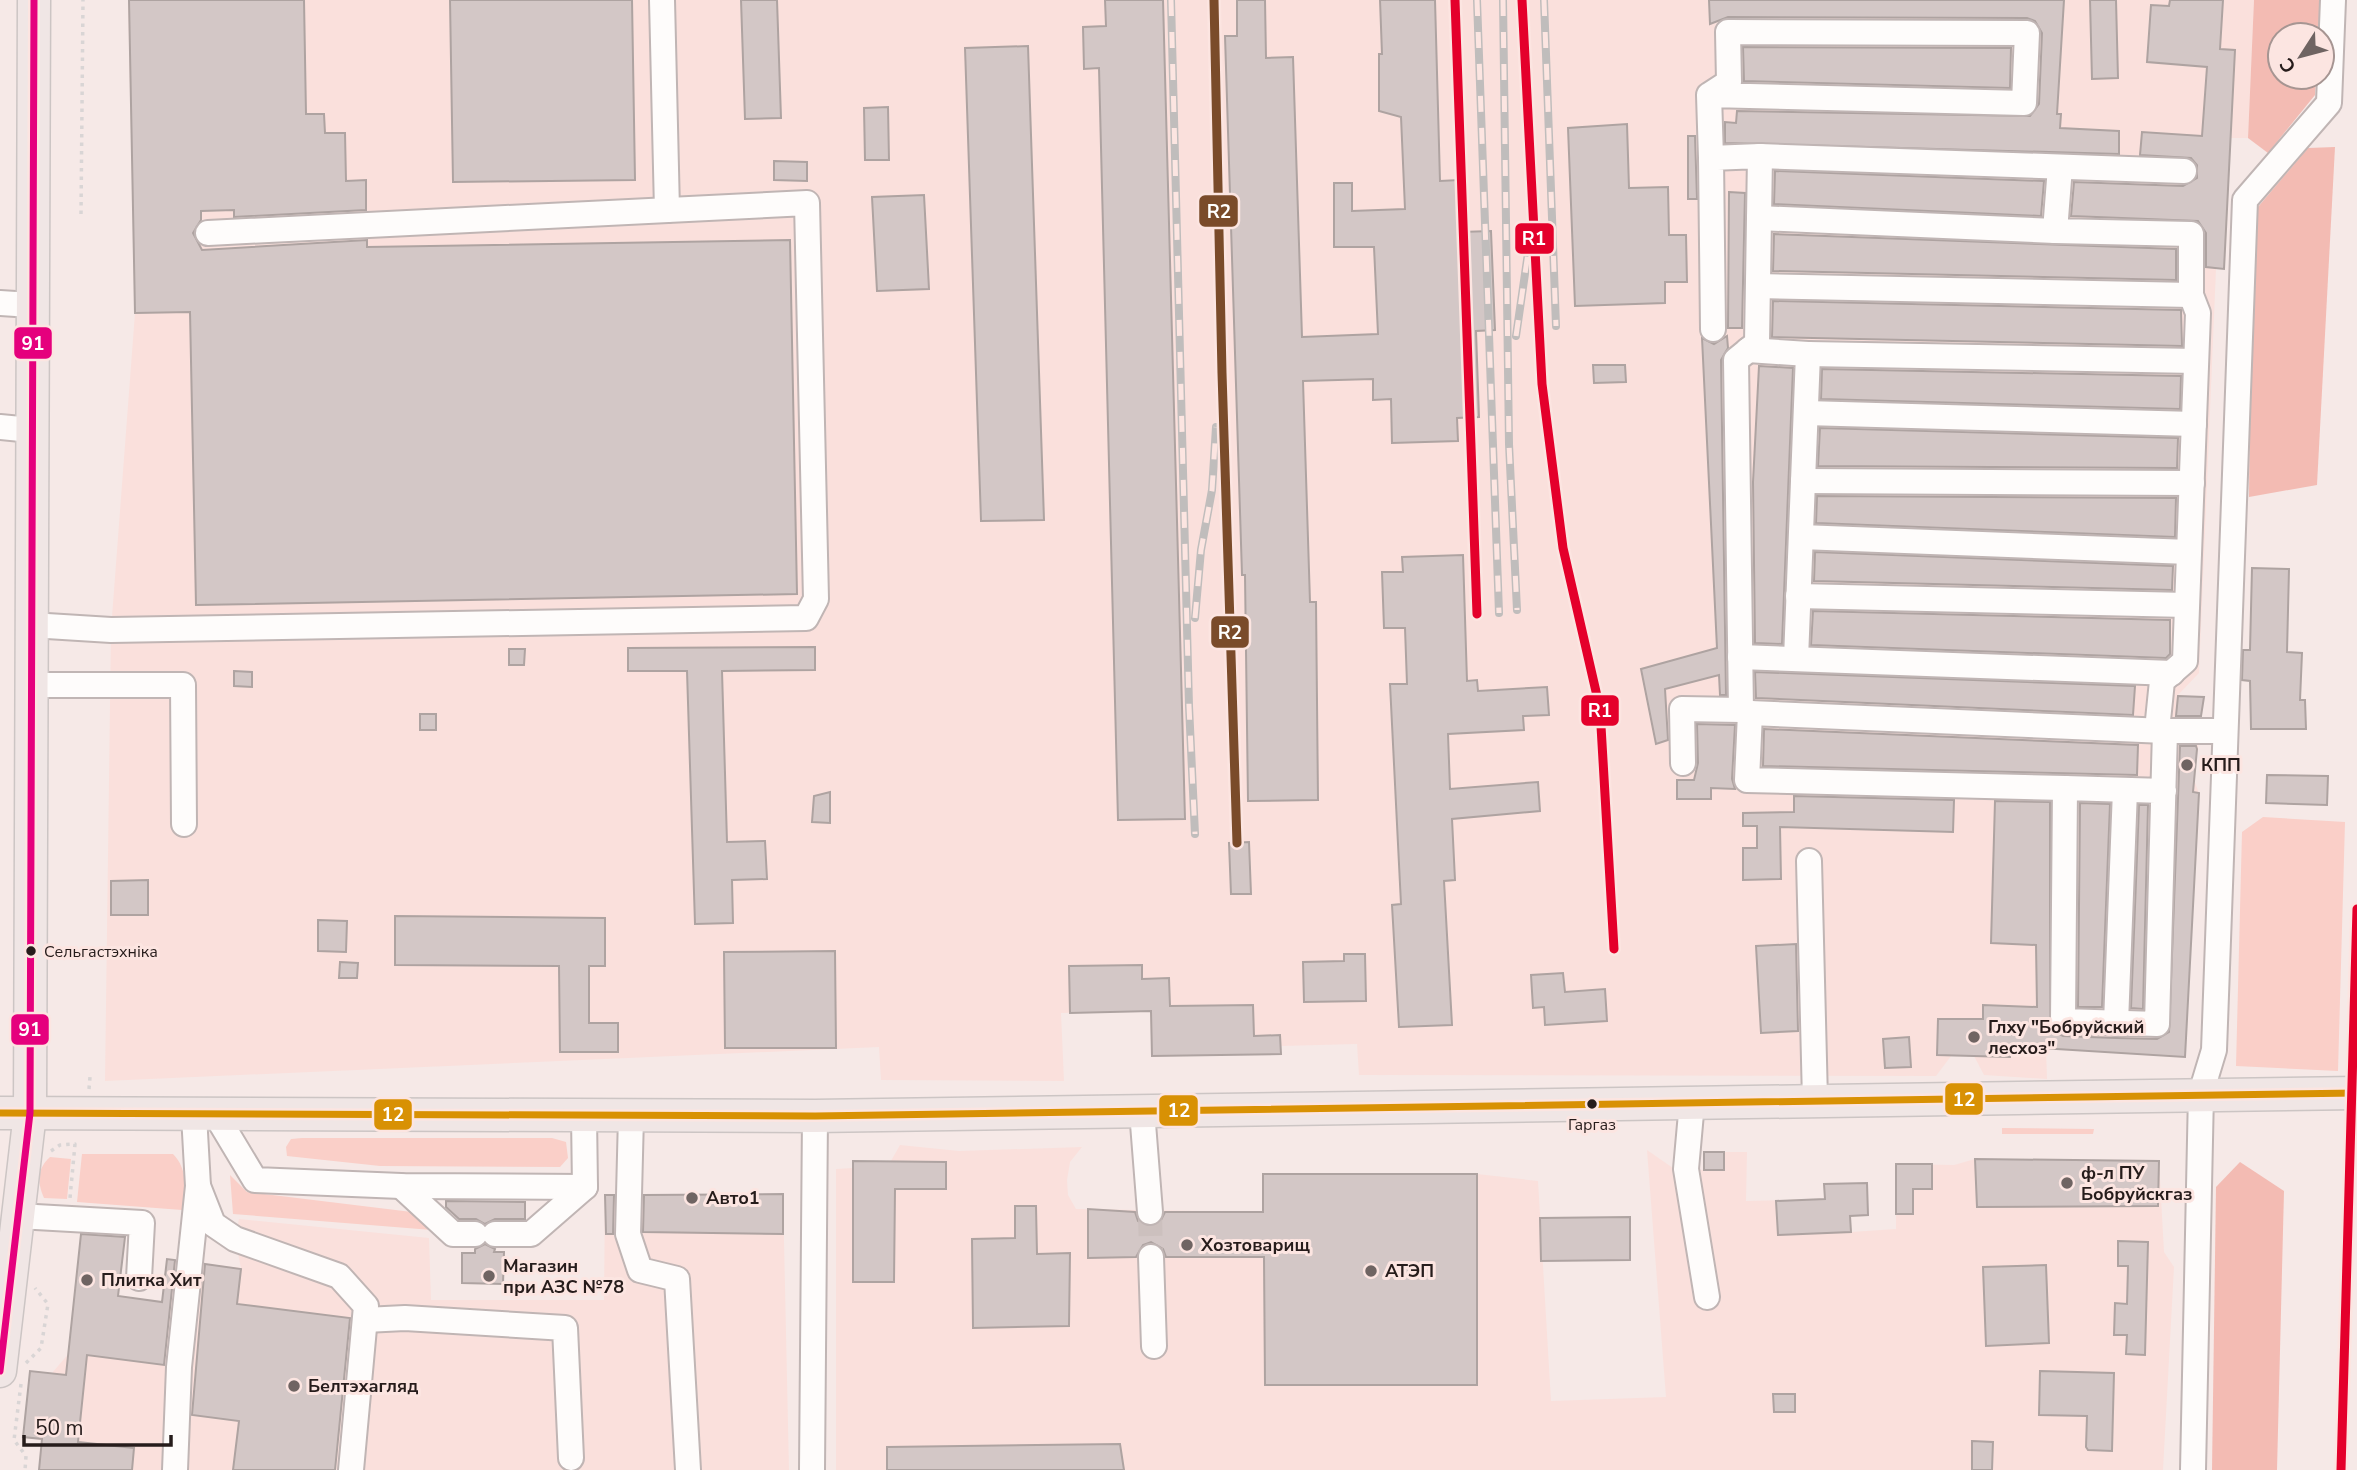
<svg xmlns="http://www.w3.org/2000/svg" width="2357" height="1470" viewBox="0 0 2357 1470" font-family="'Nunito Sans',sans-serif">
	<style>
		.built { fill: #fae0dc }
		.green { fill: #facfc8 }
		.forest { fill: #f3bbb3 }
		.building { fill: #d3c7c6; stroke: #aea3a1; stroke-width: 2 }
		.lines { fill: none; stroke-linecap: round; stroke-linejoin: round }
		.minor-tunnel { stroke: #ccc0be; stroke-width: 24; stroke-dasharray: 24 12; stroke-linecap: butt }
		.minor-casing { stroke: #c0b5b4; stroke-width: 28 }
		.major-casing { stroke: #ccc5c4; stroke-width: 35 }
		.path { stroke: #d9d5d5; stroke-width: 3.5; stroke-dasharray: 3.5 5; stroke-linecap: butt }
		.minor { stroke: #fefcfb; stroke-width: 24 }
		.major { stroke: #f0e6e5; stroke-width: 32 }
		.rail-casing { stroke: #c0bdbc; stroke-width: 8 }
		.rail { stroke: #fce5e1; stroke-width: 5; stroke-dasharray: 16; stroke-linecap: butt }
		.bus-1-casing { stroke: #fce5e1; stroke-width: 12 }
		.bus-2-casing { stroke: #fce5e1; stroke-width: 12 }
		.bus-1 { stroke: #d89104; stroke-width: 7 }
		.bus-2 { stroke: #e5007d; stroke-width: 7 }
		.rail-1-casing { stroke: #fce5e1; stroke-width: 14 }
		.rail-2-casing { stroke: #fce5e1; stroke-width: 14 }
		.rail-1 { stroke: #e4002b; stroke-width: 9 }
		.rail-2 { stroke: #7a4b2a; stroke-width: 9 }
		.poi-dot { fill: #6f6462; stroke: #fce5e1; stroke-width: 2.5 }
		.bus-dot { fill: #261c1b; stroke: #fce5e1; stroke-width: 2.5 }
		.labels { text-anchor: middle; stroke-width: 6; stroke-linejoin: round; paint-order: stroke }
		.bus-label { font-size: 16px; fill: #261c1b; stroke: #fce5e1; text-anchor: start }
		.poi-label { font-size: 18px; font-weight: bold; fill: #261c1b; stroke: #fce5e1; text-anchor: start }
		.line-badge { stroke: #fce5e1; stroke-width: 2.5 }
		.badge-label { font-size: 19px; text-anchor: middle; font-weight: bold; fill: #fff }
	</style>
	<rect width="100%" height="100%" fill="#f6e9e7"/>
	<!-- built -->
	<g class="built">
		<polygon points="128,0 2254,0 2248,138 2230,138 2216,269 2199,673 2178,695 2204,697 2194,780 2199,793 2185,1057 2046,1048 2047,1079 1984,1075 1974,1056 1951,1056 1936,1076 1359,1075 1357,1044 1281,1046 1281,1054 1152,1056 1150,1011 1061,1013 1064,1081 881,1080 879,1047 105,1081 111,630 135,313"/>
		<polygon points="900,1145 959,1151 1082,1147 1070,1162 1067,1180 1068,1195 1076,1209 1263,1212 1477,1174 1538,1181 1551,1401 1666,1397 1647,1150 1673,1168 1703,1170 1704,1152 1747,1152 1746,1201 1824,1199 1824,1184 1867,1183 1868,1215 1850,1216 1851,1232 1896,1229 1896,1164 1954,1165 1975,1159 2159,1161 2164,1252 2174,1267 2163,1470 836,1470 836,1169 853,1168 853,1161 891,1161"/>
		<polygon points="783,1194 789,1470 39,1470 42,1440 23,1437 30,1371 52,1373 118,1296 162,1302 167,1259 241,1268 235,1239 239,1219 429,1238 431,1300 604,1300 605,1195"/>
	</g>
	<!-- green -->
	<g class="green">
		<polygon points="2263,817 2345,822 2338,1071 2236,1066 2242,832"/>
		<polygon points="2002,1128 2093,1129 2094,1129 2093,1134 2002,1134"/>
		<polygon points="302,1138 552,1138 566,1142 568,1158 560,1167 380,1166 287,1156 286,1147 291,1139"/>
		<path d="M82,1154h91c15,15 13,37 9,56l-105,-8z"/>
		<path d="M50,1157l21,2 -4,40 -23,-1c-7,-16 -7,-29 6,-41z"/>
		<polygon points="230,1175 247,1192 420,1213 432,1230 233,1214"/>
	</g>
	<!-- forest -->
	<g class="forest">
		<polygon points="2254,0 2322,0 2319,35 2280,35 2280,77 2316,77 2315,95 2268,153 2248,138"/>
		<polygon points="2335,147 2317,485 2249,497 2252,214 2308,148"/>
		<polygon points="2240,1162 2284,1191 2277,1470 2212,1470 2216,1187"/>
	</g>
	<!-- building -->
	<g class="building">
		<polygon points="129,0 304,0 306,114 324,114 325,133 345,133 346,181 366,180 366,210 234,217 234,210 201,211 201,220 193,233 202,250 367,240 367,247 790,240 797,594 196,605 190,312 135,313"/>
		<polygon points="450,0 632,0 635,180 453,182"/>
		<polygon points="741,0 777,0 781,118 745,119"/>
		<polygon points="1105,0 1163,0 1185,819 1118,820 1099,68 1084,69 1083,27 1106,26"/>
		<polygon points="1237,0 1265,0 1266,58 1293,57 1302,337 1378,334 1374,247 1334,247 1334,183 1352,183 1352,211 1405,209 1401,117 1379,111 1379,54 1382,54 1380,0 1435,0 1440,181 1459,180 1461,232 1491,231 1495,330 1476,331 1479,417 1457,418 1458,441 1392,443 1391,399 1373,400 1373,379 1303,381 1310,602 1316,602 1318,800 1248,801 1245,575 1242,575 1225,36 1237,36"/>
		<polygon points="1709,0 2064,0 2057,114 2061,114 2060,128 2119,131 2119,154 1725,143 1725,122 1736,123 1737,111 2030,116 2039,104 2042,33 2035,21 2027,18 1728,17 1710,24"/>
		<polygon points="2090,0 2116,0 2118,78 2092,79"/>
		<polygon points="2170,0 2223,0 2220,49 2235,50 2224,269 2206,267 2206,233 2198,221 2071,216 2074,182 2183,186 2197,178 2197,165 2191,158 2140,155 2142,132 2202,136 2207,67 2147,62 2151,5 2169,6"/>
		<polygon points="1028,46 1044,520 981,521 965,48"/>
		<polygon points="1743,47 2011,48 2010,88 1744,81"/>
		<polygon points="888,107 889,160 865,160 864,108"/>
		<polygon points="1627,124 1629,188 1668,187 1669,235 1686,235 1687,282 1665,282 1665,303 1575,306 1568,128"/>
		<polygon points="1688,136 1695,136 1697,199 1688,199"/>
		<polygon points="774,161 807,162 807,181 774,180"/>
		<polygon points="1775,171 2044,181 2041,216 1774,204"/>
		<polygon points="1729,192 1745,193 1742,328 1728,328"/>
		<polygon points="924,195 929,289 877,291 872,197"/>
		<polygon points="1774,234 2176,249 2176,280 1773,271"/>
		<polygon points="1773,301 2181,310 2182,346 1772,337"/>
		<polygon points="1727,336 1728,348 1721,360 1726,695 1720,695 1719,675 1665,689 1668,740 1656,744 1641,669 1717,648 1702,338 1714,344"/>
		<polygon points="1593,365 1625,365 1626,382 1594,383"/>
		<polygon points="1759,366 1793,368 1782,644 1755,643 1753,482"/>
		<polygon points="1822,369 2181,376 2180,409 1821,399"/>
		<polygon points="1820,428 2178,438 2177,468 1818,466"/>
		<polygon points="1817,496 2176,498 2175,537 1816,523"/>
		<polygon points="1815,552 2173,566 2172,590 1814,581"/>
		<polygon points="1463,555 1467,681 1477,680 1478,691 1547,687 1549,715 1523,716 1524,730 1448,734 1450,789 1538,782 1540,811 1452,819 1455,880 1444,881 1452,1025 1399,1027 1392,905 1401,904 1390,684 1407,684 1405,628 1384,628 1382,572 1403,572 1402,557"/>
		<polygon points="2252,568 2289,569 2287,652 2302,653 2300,700 2305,700 2306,729 2251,729 2250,681 2242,680 2243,650 2250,650"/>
		<polygon points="1813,611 2170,620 2170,654 2166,658 1811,645"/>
		<polygon points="815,647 815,670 722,671 727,842 765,841 767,879 732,880 733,923 695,924 687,671 628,671 628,648"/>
		<polygon points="509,649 525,649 524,665 509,665"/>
		<polygon points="234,671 252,672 252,687 234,686"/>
		<polygon points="1755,672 2135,686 2133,715 1756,698"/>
		<polygon points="2178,696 2204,697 2201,716 2176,716"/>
		<rect x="420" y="714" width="16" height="16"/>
		<polygon points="1697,724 1735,725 1732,779 1735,789 1711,788 1711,799 1677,799 1677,780 1694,780 1698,763"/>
		<polygon points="1764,729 2138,745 2137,775 1763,766"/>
		<polygon points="2180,746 2196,746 2197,749 2193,792 2199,793 2185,1057 2010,1046 2010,1057 1937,1055 1938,1019 1983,1019 1983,1005 2037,1007 2036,945 1991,943 1995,801 2050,802 2050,1029 2063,1036 2116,1038 2157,1039 2169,1032"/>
		<polygon points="2267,775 2328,776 2327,805 2266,803"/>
		<polygon points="830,792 830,823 812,822 814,796"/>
		<polygon points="1794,796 1954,800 1953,832 1780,827 1781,879 1743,880 1743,848 1757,848 1757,826 1743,826 1743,813 1794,812"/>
		<polygon points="2080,803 2110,804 2102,1007 2078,1007"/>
		<polygon points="2139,805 2148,805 2143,1009 2131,1008"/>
		<polygon points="1249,842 1251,894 1231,894 1229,843"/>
		<polygon points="148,880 148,915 111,915 111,881"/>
		<polygon points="395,916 605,918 605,966 589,966 589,1023 618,1023 618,1052 560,1052 559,966 395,965"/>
		<polygon points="318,920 347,921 346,952 318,951"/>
		<polygon points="1796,944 1798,1031 1761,1033 1756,946"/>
		<polygon points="835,951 836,1048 725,1048 724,952"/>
		<polygon points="1344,954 1365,954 1366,1001 1304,1002 1303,962 1344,961"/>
		<polygon points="340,962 358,963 357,978 339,978"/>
		<polygon points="1142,965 1142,979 1169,978 1170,1006 1253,1005 1254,1036 1280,1035 1281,1054 1152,1056 1151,1011 1070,1013 1069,966"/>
		<polygon points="1563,973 1565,992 1605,989 1607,1021 1545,1025 1544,1007 1533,1008 1531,975"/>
		<polygon points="1909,1037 1911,1067 1885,1068 1883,1039"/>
		<rect x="1704" y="1152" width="20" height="18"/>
		<polygon points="1975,1159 2159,1161 2158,1206 1977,1207"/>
		<polygon points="853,1161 946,1162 946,1189 895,1189 894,1282 853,1282"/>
		<polygon points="1896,1164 1932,1164 1932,1189 1913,1189 1913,1214 1896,1214"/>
		<polygon points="1263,1174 1477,1174 1477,1385 1265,1385 1264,1257 1166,1257 1163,1249 1151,1242 1143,1245 1136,1257 1088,1258 1088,1209 1135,1212 1138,1221 1150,1227 1159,1224 1165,1212 1263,1212"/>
		<polygon points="1867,1183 1868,1215 1850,1216 1851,1232 1778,1235 1776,1201 1825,1199 1824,1184"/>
		<polygon points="783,1194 783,1234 643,1232 644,1195"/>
		<polygon points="605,1195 614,1195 613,1234 606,1234"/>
		<polygon points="446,1201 525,1202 525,1219 495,1219 485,1224 476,1219 459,1219 446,1207"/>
		<polygon points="1015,1206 1036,1206 1037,1254 1070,1253 1069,1326 973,1328 972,1239 1015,1238"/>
		<polygon points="1630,1217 1630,1260 1541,1261 1540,1218"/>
		<polygon points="81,1234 125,1237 118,1296 162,1302 167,1259 175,1260 164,1365 87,1355 78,1442 134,1448 132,1470 39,1470 42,1439 23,1437 30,1371 66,1375"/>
		<polygon points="2118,1241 2148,1242 2145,1355 2126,1354 2127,1335 2114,1335 2115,1303 2127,1304 2128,1266 2118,1266"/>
		<polygon points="485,1244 495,1249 494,1252 504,1252 503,1284 462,1283 462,1253 475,1253 475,1249"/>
		<polygon points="205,1264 241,1269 237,1304 350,1318 335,1470 233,1470 239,1421 192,1415"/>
		<polygon points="2046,1265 2049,1343 1986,1346 1983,1267"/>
		<polygon points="2040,1371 2114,1373 2112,1451 2088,1450 2086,1447 2087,1416 2039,1415"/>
		<polygon points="1773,1394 1795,1394 1795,1412 1774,1412"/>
		<polygon points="1972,1441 1993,1442 1992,1470 1972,1470"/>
		<polygon points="1120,1444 1124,1470 887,1470 887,1447"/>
	</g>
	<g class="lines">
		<!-- minor-tunnel -->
		<polyline class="minor-tunnel" points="1150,1212 1151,1257"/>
		<defs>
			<g id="minor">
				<polyline points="662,0 667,210"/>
				<polyline points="1709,95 2024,103 2027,33 1728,32 1729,82 1709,95 1711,158"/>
				<polyline points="1760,156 2184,171"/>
				<polyline points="1759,218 2055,231"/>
				<polyline points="1758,286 2191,295 2191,234 2055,231 2060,167"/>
				<polyline points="0,303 31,305"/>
				<polyline points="1713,329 1711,158 1760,156 1757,343 1736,360 1741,710"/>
				<polyline points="1748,350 1808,354 1796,659"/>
				<polyline points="1808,354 2196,361"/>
				<polyline points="1806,413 2194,424"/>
				<polyline points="0,427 31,430"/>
				<polyline points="1803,481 2192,483"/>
				<polyline points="1801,537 2189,552"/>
				<polyline points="1798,596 2187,605"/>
				<polyline points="31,625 111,630 806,618 816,599 807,203 208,233"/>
				<polyline points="1740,657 2172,673"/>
				<polyline points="31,685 183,685 184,824"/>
				<polyline points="2157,730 2162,681 2185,661 2198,313 2191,295"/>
				<polyline points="1683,763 1682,709 1741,710 1750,713"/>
				<polyline points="2065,788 1747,780 1750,713 2165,731"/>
				<polyline points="2164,791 2065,788 2063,1021 2157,1024 2165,731 2225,731"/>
				<polyline points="1809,861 1815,1100"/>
				<polyline points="2116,1023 2125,790"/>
				<polyline points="1692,1102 1686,1169 1707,1297"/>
				<polyline points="1142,1111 1150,1212"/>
				<polyline points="216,1115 255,1180 401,1186 585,1187 584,1116"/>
				<polyline points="631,1116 628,1234 640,1270 677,1279 688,1470"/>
				<polyline points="198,1186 213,1224 235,1239 339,1276 366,1306 351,1470"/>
				<polyline points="401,1186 453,1234 475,1234"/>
				<polyline points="18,1216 142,1223 139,1278"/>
				<polyline points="495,1234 531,1234 585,1187"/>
				<polyline points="1151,1257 1154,1346"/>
				<polyline points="365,1320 405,1318 565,1328 571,1458"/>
				<polyline points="175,1470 179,1367 198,1186 194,1115"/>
				<polyline points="812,1470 815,1116"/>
				<polyline points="2193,1470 2201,1093 2214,1050 2245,200 2329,103 2333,0"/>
			</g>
			<g id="major">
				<polyline points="0,1113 815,1116 2357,1093"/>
				<polyline points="0,1371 30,1113 34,0"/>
			</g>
		</defs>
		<!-- minor casing -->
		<use href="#minor" class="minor-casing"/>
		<!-- major casing -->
		<use href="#major" class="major-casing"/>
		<!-- path -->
		<g class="path">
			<polyline points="81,214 83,0"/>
			<polyline points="89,1089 90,1077"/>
			<polyline points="51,1151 60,1145 75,1144 70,1198"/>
			<polyline points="26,1363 41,1348 48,1304 35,1288"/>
			<polyline points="21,1384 14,1440 26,1456 25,1470"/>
		</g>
		<!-- minor -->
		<use href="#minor" class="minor"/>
		<!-- major -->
		<use href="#major" class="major"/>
		<defs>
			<g id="rail">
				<polyline points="1171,0 1189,706 1195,834"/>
				<polyline points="1214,0 1222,373 1237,843"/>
				<polyline points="1455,0 1477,614"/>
				<polyline points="1477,0 1499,613"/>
				<polyline points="1503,0 1509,444 1517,610"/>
				<polyline points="1522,0 1542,384 1563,548 1600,709 1614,949"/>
				<polyline points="1544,0 1556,326"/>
				<polyline points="1516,336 1528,253"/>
				<polyline points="1195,618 1201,550 1212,490 1216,427"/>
				<polyline points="2341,1470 2357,909"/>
			</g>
		</defs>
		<!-- rail casing -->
		<use href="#rail" class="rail-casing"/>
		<!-- rail -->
		<use href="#rail" class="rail"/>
		<defs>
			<polyline id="bus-1" points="0,1113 815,1116 2357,1093"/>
			<polyline id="bus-2" points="0,1371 30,1113 34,0"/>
		</defs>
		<!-- bus-1 casing -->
		<use href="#bus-1" class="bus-1-casing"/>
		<!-- bus-2 casing -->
		<use href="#bus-2" class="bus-2-casing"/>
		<!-- bus-1 -->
		<use href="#bus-1" class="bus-1"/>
		<!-- bus-2 -->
		<use href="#bus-2" class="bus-2"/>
		<defs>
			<g id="rail-1">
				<polyline points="1455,0 1477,614"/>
				<polyline points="1522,0 1542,384 1563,548 1600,709 1614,949"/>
				<polyline points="2341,1470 2357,909"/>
			</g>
			<polyline id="rail-2" points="1214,0 1222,373 1237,843"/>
		</defs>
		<!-- rail-1 casing -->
		<use href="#rail-1" class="rail-1-casing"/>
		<!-- rail-2 casing -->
		<use href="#rail-2" class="rail-2-casing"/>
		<!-- rail-1 -->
		<use href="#rail-1" class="rail-1"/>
		<!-- rail-2 -->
		<use href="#rail-2" class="rail-2"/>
	</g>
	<!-- markers -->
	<g class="poi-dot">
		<circle cx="2187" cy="765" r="7"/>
		<circle cx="1974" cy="1037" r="7"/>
		<circle cx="2067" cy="1183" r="7"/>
		<circle cx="692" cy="1198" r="7"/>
		<circle cx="1187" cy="1245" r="7"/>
		<circle cx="1371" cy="1271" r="7"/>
		<circle cx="489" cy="1276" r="7"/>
		<circle cx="87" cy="1280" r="7"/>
		<circle cx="294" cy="1386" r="7"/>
	</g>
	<g class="bus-dot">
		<circle cx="31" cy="951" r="6"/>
		<circle cx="1592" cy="1104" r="6"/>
	</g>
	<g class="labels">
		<!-- bus labels -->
		<g class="bus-label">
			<text x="44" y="957">Сельгастэхніка</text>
			<text x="1592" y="1130" text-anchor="middle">Гаргаз</text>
		</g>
		<!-- poi labels -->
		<g class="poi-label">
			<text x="2201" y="771">КПП</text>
			<text x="1988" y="1033">Глху "Бобруйский<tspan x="1988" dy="21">лесхоз"</tspan></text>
			<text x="2081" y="1179">ф-л ПУ<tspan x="2081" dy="21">Бобруйскгаз</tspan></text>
			<text x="706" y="1204">Авто1</text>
			<text x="1201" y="1251">Хозтоварищ</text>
			<text x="503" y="1272">Магазин<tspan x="503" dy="21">при АЗС №78</tspan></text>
			<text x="1385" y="1277">АТЭП</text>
			<text x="101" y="1286">Плитка Хит</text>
			<text x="308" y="1392">Белтэхагляд</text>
		</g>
	</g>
	<g class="line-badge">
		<rect x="1198" y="194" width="41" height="34" rx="7" fill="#7a4b2a"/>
		<rect x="1514" y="222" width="41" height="33" rx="7" fill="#e4002b"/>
		<rect x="13" y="326" width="40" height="34" rx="7" fill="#e5007d"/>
		<rect x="1210" y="615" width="40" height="34" rx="7" fill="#7a4b2a"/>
		<rect x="1580" y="694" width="40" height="33" rx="7" fill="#e4002b"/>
		<rect x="10" y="1013" width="40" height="33" rx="7" fill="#e5007d"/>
		<rect x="1944" y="1082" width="40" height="34" rx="7" fill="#d89104"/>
		<rect x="1158" y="1094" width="41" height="33" rx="7" fill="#d89104"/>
		<rect x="373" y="1098" width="40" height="33" rx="7" fill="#d89104"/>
	</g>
	<g class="badge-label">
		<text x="1219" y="218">R2</text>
		<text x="1534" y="245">R1</text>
		<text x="33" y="350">91</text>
		<text x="1230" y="639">R2</text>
		<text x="1600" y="717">R1</text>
		<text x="30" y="1036">91</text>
		<text x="1964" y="1106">12</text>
		<text x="1179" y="1117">12</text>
		<text x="393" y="1121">12</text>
	</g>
	<!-- north arrow -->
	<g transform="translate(2301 56) rotate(234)"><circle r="33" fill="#fce5e1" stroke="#a69592" stroke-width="2"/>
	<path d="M0-5L12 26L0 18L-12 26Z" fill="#6f6462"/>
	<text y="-10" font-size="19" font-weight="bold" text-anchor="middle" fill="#261c1b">С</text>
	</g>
	<!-- scale -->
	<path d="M24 1435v10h147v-10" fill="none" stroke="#261c1b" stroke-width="3.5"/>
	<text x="35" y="1435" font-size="21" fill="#261c1b" stroke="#fce5e1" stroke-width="5" paint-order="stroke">50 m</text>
</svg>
